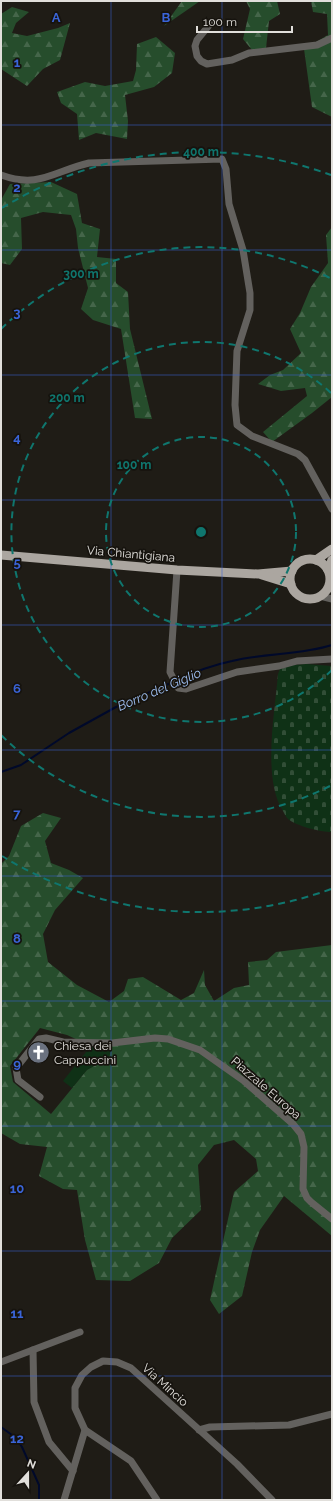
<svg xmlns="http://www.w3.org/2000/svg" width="333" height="1501" viewBox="0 0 333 1501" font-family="Raleway,sans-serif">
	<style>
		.green { fill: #0f3116 }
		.forest { fill: url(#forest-firs); fill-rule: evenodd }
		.cemetery { fill: url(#cemetery-stones) }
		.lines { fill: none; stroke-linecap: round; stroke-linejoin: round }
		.stream { stroke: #00092a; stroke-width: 2 }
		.minor { stroke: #63615e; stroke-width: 7 }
		.major { stroke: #aba6a0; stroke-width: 9 }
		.grid { fill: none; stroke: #3a64d8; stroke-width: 1; stroke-opacity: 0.55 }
		.ring { fill: none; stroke: #0f766e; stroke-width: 2; stroke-dasharray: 7 5 }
		.labels { text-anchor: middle; stroke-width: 3.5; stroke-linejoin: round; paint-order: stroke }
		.street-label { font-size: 12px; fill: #e1dfdb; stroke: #16130e }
		.poi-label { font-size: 12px; fill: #e1dfdb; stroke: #16130e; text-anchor: start }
		.water-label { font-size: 13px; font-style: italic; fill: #9fc0f3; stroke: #16130e }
		.grid-label { font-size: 13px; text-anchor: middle; font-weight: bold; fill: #3a64d8; stroke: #16130e; stroke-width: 3.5; stroke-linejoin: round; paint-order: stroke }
		.centre { fill: #0f766e; stroke: #16130e; stroke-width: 2 }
		.ring-label { font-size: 12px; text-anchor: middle; font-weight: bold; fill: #0f766e; stroke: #16130e; stroke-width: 3.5; stroke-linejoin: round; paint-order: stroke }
	</style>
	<defs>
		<pattern id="forest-firs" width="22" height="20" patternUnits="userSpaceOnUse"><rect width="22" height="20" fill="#264d2c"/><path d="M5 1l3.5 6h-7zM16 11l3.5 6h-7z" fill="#45664a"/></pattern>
		<pattern id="cemetery-stones" width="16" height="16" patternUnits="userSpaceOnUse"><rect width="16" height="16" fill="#0f3116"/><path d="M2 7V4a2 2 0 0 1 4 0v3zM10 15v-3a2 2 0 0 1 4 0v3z" fill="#324e37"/></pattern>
	</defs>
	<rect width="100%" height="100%" fill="#1f1c16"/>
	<!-- green -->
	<polygon class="green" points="90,1047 112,1049 109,1058 87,1070 72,1088 63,1081"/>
	<!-- forest -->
	<g class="forest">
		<polygon points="182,1 200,1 164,26"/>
		<polygon points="246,1 277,1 280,14 269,21 266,48 252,50 243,39 250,9"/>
		<polygon points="311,1 332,1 332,117 312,107 304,49 328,35 327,14 313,12"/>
		<polygon points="12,7 29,12 16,23 12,33 27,36 58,28 70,23 60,60 43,69 27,86 1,69 1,14"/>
		<polygon points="156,37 175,53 172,73 154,87 125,95 128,121 127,139 96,133 79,140 77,114 61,103 57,92 85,82 105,86 133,81 136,70 137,44"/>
		<polygon points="51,182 77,194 82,223 100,229 97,257 116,259 116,283 128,292 130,329 152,419 135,418 121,329 93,320 81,309 88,288 78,248 76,229 71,215 43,212 21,218 22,249 10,265 1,263 1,200 10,184"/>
		<polygon points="332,227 332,397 312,413 272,442 263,432 307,396 305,388 281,391 258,384 270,375 283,370 301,353 290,329 300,313 311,287 328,263 326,235"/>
		<path d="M43,813l18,5 -16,23 6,22 18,7 14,8 -28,32 -12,24 5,28 29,23 32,17 15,-11 4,-12 15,-2 38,23 13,-7 10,-23 1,15 9,16 20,-13 15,-3 -1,-23 19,-2 9,-8 56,-7v291l-48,-40 -24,34 -8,22 -10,44 -23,18 -9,-14 24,-108 24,-21 -2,-12 -22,-19 -20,5 -16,20 3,45 -29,28 -13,25 -29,18 -34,-1 -11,-40 -8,-50 -14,-1 -24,-13 8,-29 -27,-3 -19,-11v-269l8,-8 12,-30zM40,1028l27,7 11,5h36l-5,18 -22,12 -36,44 -38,-32 -3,-16z"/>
	</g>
	<!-- cemetery -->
	<path class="cemetery" d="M306,664l26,2v166c-11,0 -36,-6 -44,-13 -2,-2 -4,-6 -5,-8 -21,-33 -8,-99 -5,-137l2,-5 13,-4z"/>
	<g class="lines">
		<!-- stream -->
		<g class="stream">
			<path d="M177,680c17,-8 36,-15 55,-19 32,-8 69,-6 100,-16"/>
			<polyline points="1,772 21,765 69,733 116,707 173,682"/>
			<polyline points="1,1427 16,1438 22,1447 39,1485 39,1500"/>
		</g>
		<!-- minor -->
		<g class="minor">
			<polyline points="211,23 197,40 195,46 197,56 201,61 207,64 232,60 249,53 317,45 332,38"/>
			<path d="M1,175c38,14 53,-4 88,-12l133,-4 4,10 3,35 14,46 7,43v17l-13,41 -2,54 2,20 15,11 46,18 7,6 27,49"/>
			<polyline points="177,570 170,672 178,688 186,689 237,672 279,666 297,661 332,659"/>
			<polyline points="329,585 332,588"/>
			<polyline points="320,596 332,599"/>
			<polyline points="40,1097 18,1080 16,1068 39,1039 46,1038 63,1042 112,1043 155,1038 168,1039 200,1050 244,1081 293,1124 301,1134 304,1147 303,1189 307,1198 311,1202 332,1219"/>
			<polyline points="33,1350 34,1402 49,1442 73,1471"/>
			<polyline points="1,1362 80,1332"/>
			<polyline points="199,1430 210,1427 289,1425 332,1414"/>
			<polyline points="64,1500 85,1430"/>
			<polyline points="157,1500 131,1461 85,1430 75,1408 75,1388 82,1375 91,1367 103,1361 117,1362 131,1368 237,1464 272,1500"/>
		</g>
		<!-- major -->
		<g class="major">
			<polyline points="1,555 177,570 258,574 292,571"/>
			<circle cx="310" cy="579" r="20"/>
			<polyline points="316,560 332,549"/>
			<polyline points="328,570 332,560"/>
			<polyline points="262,575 291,584"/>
		</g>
	</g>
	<!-- grid -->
	<path class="grid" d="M111,1v1499M222,1v1499M1,125h331M1,250h331M1,375h331M1,500h331M1,625h331M1,750h331M1,876h331M1,1001h331M1,1126h331M1,1251h331M1,1376h331"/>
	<!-- distance rings -->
	<g class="ring">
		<circle cx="201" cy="532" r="95"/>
		<path d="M332 670A190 190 0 1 1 332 394"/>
		<path d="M330 786A285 285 0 0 1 1 735M1 329A285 285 0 0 1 330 278"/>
		<path d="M331 889A380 380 0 0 1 2 856M2 208A380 380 0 0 1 331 175"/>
	</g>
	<!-- icons -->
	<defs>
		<symbol id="church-disc" viewBox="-11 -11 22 22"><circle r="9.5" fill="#6b7280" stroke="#16130e"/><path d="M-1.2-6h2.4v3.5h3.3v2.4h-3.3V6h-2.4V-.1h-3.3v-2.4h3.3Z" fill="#fff"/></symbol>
	</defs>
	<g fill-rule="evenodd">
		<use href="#church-disc" x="26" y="1040" width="25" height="25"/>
	</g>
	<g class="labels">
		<!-- street labels -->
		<g class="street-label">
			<text transform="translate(131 554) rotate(5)" y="4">Via Chiantigiana</text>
			<text transform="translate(266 1088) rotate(41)" y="4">Piazzale Europa</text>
			<text transform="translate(165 1385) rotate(42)" y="4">Via Mincio</text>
		</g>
		<!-- poi labels -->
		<g class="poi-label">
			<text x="54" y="1050">Chiesa dei<tspan x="54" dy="14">Cappuccini</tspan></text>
		</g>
		<!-- water labels -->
		<g class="water-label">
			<text transform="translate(159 689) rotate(-23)" y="5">Borro del Giglio</text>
		</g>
	</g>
	<g class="grid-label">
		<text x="56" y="22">A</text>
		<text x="166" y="22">B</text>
		<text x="17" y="67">1</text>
		<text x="17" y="192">2</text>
		<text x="17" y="317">3</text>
		<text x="17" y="442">4</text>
		<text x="17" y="567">5</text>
		<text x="17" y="693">6</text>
		<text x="17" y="818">7</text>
		<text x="17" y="943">8</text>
		<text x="17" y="1068">9</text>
		<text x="17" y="1193">10</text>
		<text x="17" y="1318">11</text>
		<text x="17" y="1443">12</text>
	</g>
	<circle cx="201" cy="532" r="6" class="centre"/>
	<g class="ring-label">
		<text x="201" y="156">400 m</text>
		<text x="81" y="278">300 m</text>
		<text x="67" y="402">200 m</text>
		<text x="134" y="469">100 m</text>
	</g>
	<!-- border -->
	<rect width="333" height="1501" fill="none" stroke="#e1dfdb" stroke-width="4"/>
	<!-- north arrow -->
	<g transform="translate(28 1473) rotate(21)" stroke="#16130e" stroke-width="3" paint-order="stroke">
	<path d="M0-3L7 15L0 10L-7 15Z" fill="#e1dfdb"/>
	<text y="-6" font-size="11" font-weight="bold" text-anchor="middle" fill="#e1dfdb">N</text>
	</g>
	<!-- scale -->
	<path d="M197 26v6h95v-6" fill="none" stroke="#e1dfdb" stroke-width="2"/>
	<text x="203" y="26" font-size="12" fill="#e1dfdb" stroke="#16130e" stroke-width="3" paint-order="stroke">100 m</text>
</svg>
